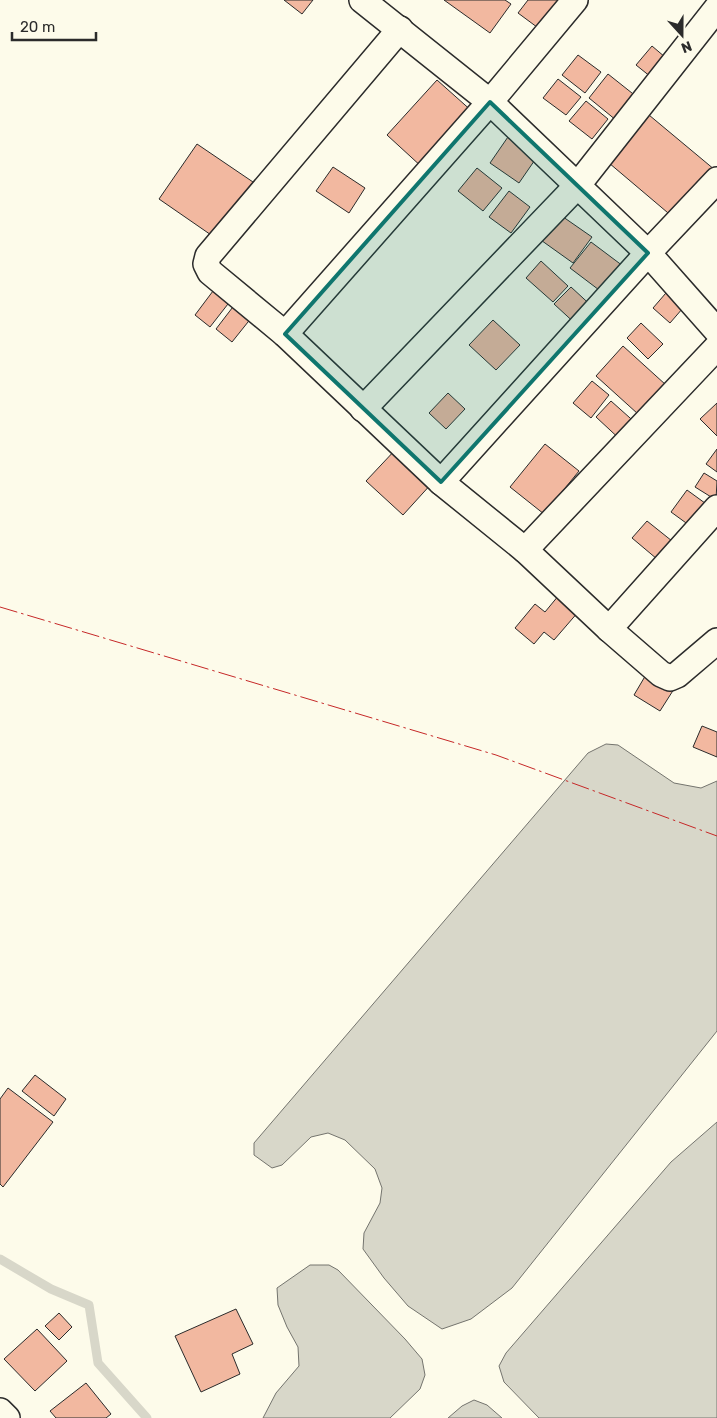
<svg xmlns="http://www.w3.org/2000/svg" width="717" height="1418" viewBox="0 0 717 1418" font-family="Rubik,sans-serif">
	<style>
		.water { fill: #d8d7c9; stroke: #74746e }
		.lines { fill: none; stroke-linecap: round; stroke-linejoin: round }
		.stream { stroke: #d8d7c9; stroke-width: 9 }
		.building { fill: #f2b8a0; stroke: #2b2b2b }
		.minor-casing { stroke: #2b2b2b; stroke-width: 28 }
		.minor { stroke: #fdfbea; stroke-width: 25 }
		.power { stroke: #c62828; stroke-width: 1; stroke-dasharray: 18 4 2.5 4; stroke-linecap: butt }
		.marked { fill: #0f766e; fill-opacity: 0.2; stroke: #0f766e; stroke-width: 4; stroke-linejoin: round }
	</style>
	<rect width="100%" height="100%" fill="#fdfbea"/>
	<!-- water -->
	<g class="water">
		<polygon points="606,744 618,745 674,783 701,788 717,781 717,1031 512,1288 471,1319 442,1329 408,1306 384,1278 363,1249 364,1233 380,1203 382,1188 375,1169 345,1140 328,1133 311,1137 282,1165 272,1168 254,1155 254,1143 588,753"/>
		<polygon points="717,1122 717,1418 539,1418 504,1382 499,1366 506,1353 671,1162"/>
		<polygon points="310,1265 329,1265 338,1270 405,1339 422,1359 425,1375 420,1389 390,1418 263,1418 276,1393 299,1366 298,1347 287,1327 278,1305 277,1288"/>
		<polygon points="474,1400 487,1405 502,1418 448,1418 462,1406"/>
	</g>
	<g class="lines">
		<!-- stream -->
		<polyline class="stream" points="0,1259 51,1289 89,1305 98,1363 147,1418"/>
	</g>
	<!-- building -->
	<g class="building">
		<polygon points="284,0 313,0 302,14"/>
		<polygon points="444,0 505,0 511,4 490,33"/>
		<polygon points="528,0 570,0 545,33 518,13"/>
		<polygon points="652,46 672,63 656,81 636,65"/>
		<polygon points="578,55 601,72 585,93 562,75"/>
		<polygon points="608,74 642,101 622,125 589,98"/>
		<polygon points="558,79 581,97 566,115 543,98"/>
		<polygon points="437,80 474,113 423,168 387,135"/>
		<polygon points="586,101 608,119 592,139 569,121"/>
		<polygon points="649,115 715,170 674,218 609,163"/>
		<polygon points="510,134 539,154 519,183 490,163"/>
		<polygon points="197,144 253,182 214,237 159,199"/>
		<polygon points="333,167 365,188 349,213 316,191"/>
		<polygon points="477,168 502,188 483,211 458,191"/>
		<polygon points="509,191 530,207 511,233 489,217"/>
		<polygon points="556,212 592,237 573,263 538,238"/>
		<polygon points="591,242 627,269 607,296 570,268"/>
		<polygon points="541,261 568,286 553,302 526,278"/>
		<polygon points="219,283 235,295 210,327 195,315"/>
		<polygon points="672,286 689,301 670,323 653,308"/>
		<polygon points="571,287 596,310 579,327 554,304"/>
		<polygon points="239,299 256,312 232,342 216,329"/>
		<polygon points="493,320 520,345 496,370 469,345"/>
		<polygon points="641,323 663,344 648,359 627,338"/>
		<polygon points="623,346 666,385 638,414 596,376"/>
		<polygon points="592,381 609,395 591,418 573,403"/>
		<polygon points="448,393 465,409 446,429 429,413"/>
		<polygon points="611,401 639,426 624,443 596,417"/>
		<polygon points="717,403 717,436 700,419"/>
		<polygon points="545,444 579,471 544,514 510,487"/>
		<polygon points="397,448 433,482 403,515 366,481"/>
		<polygon points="717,449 717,472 706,464"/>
		<polygon points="704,473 717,481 716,500 695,487"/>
		<polygon points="687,490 709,506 693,528 671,512"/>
		<polygon points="647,521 672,541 657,559 632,538"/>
		<polygon points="559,595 579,611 554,640 544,632 534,644 515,628 535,604 545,612"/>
		<polygon points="647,673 674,689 660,711 634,695"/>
		<polygon points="702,726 717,732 717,757 693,747"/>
		<polygon points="35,1075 66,1099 54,1116 22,1091"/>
		<polygon points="8,1088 53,1122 3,1187 0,1184 0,1099"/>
		<polygon points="236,1309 253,1344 232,1354 240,1374 201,1392 175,1336"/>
		<polygon points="59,1313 72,1327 59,1340 45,1326"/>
		<polygon points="37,1329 67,1361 35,1391 4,1359"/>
		<polygon points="86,1383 111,1414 106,1418 56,1418 50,1411"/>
	</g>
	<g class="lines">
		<defs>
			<g id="minor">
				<polyline points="362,0 490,102 648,253 717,331"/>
				<polyline points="400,29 208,256 206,264 210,272 285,334 441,482 525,550"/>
				<polyline points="285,334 490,102 575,0"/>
				<polyline points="363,409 577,186 717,8"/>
				<polyline points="441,482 648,253 717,180"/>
				<polyline points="717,508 609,629 661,674 670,678 677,675 717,641"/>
				<polyline points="609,629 525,550 717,347"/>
				<polyline points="0,1411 7,1418"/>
			</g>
		</defs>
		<!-- minor casing -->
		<use href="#minor" class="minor-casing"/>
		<!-- minor -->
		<use href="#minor" class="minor"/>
		<!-- power -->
		<polyline class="power" points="0,607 496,755 717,836"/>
	</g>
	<!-- marked area -->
	<path class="marked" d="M490,102l158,151 -207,229 -156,-148z"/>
	<!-- north arrow -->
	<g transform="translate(682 35) rotate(159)" stroke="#fdfbea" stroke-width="4" paint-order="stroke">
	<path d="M0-4L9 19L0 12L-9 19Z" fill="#2b2b2b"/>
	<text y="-8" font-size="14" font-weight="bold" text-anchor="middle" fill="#2b2b2b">N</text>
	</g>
	<!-- scale -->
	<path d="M12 32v8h84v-8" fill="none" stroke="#2b2b2b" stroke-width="2.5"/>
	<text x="20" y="32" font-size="15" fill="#2b2b2b" stroke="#fdfbea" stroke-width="4" paint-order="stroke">20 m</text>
</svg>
